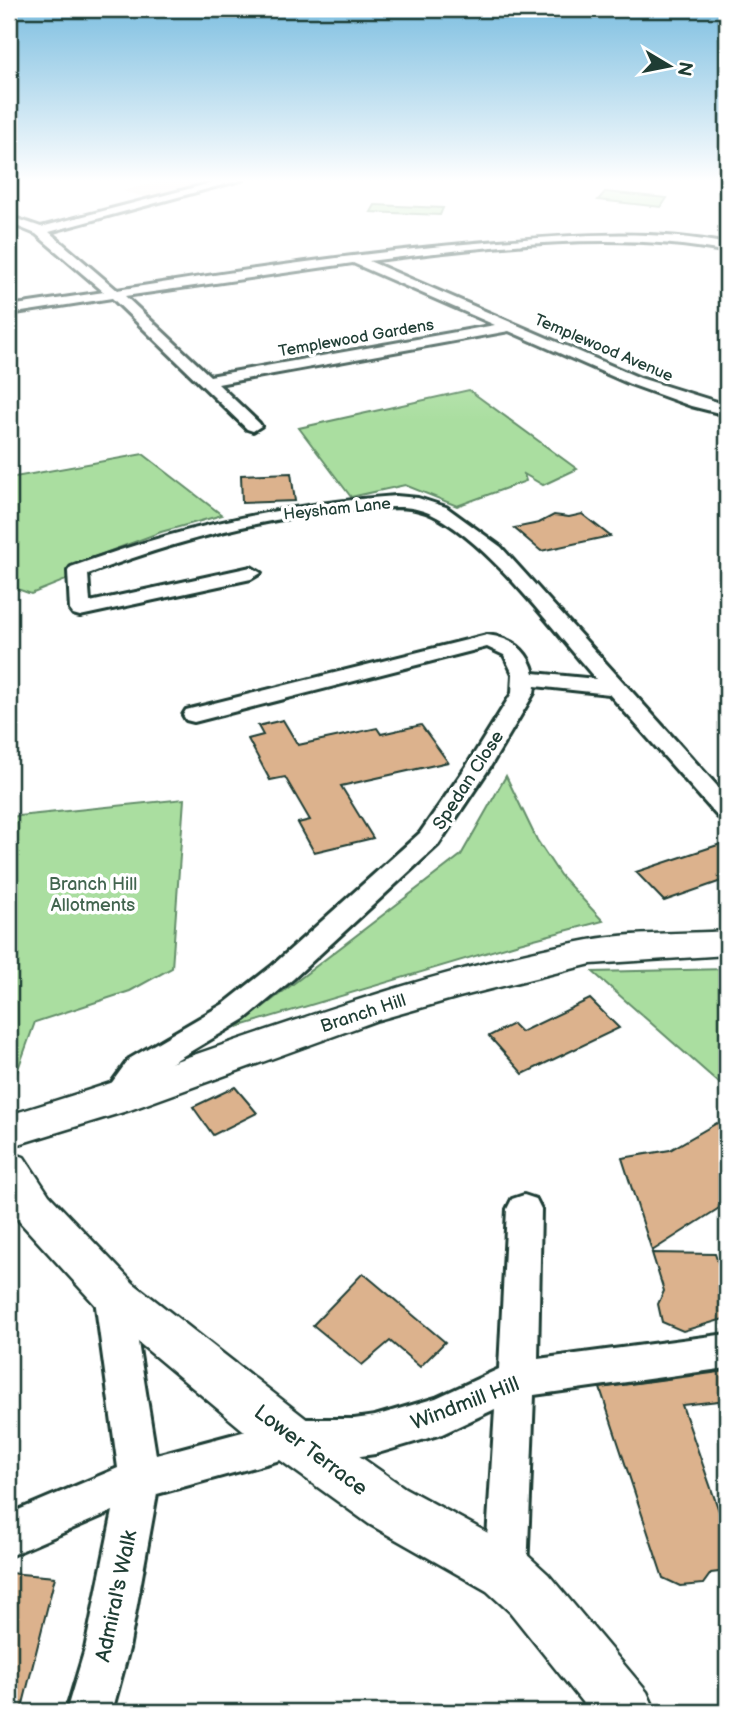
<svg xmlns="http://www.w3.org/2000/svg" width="736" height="1721" viewBox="0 0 736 1721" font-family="'Balsamiq Sans',sans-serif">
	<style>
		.built { fill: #f4e8dd }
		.green { fill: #aadea0; stroke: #648e6a; stroke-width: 2 }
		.building { fill: #dcb28d; stroke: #1f3d34; stroke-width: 2 }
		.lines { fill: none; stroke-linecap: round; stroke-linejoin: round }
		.minor-casing { stroke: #1f3d34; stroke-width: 6 }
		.tertiary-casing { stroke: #1f3d34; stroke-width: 5 }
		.minor { fill: #fff; fill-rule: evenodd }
		.tertiary { fill: #fff; fill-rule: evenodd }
		.labels { text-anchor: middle; stroke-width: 7; stroke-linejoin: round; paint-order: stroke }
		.far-street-label { font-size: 16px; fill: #1f3d34; stroke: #fff }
		.street-label { font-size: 18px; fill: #1f3d34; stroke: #fff }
		.park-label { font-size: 18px; fill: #42654f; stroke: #fff }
		.near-street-label { font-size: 21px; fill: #1f3d34; stroke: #fff }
	</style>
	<rect width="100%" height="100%" fill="#fff"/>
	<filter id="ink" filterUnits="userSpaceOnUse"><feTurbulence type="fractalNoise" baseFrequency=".0143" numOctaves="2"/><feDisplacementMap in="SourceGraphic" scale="14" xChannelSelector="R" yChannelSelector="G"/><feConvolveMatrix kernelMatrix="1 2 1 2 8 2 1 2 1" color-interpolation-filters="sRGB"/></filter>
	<g filter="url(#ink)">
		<!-- built -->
		<polygon class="built" points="167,179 196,179 209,182 147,198 123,191"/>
		<!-- green -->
		<g class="green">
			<polygon points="605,192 667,198 661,207 598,200"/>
			<polygon points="375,205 443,208 440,215 371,212"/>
			<polygon points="469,390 577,469 543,485 524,474 526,481 457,506 405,485 351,497 299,428"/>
			<polygon points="143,454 222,515 161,532 86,560 71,578 31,594 9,586 9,478"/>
			<polygon points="506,776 537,840 560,875 603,921 519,943 237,1027 461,855"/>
			<polygon points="184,799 172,968 130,991 35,1022 9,1094 9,817"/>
			<polygon points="727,969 727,1090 593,972"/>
		</g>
		<!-- building -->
		<g class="building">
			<polygon points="291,473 295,501 242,503 241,475"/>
			<polygon points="582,514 610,536 541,551 514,528 539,523 554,515 569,517"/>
			<polygon points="283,720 298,745 377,728 381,734 421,725 448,762 341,786 373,838 314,852 298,823 310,820 285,777 270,780 248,739 263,735 258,726"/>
			<polygon points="727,842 727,879 664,901 636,872"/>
			<polygon points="590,999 619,1028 523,1074 489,1036 513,1024 521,1032"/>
			<polygon points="235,1087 257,1113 213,1135 193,1107"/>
			<polygon points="717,1123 727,1132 727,1203 652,1251 622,1158 670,1150"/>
			<polygon points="652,1253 715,1254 727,1288 727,1318 683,1331 662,1322 658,1304 664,1291"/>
			<polygon points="363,1273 445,1342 420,1367 390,1341 362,1365 313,1325"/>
			<polygon points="727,1371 727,1400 682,1405 727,1534 727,1571 711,1573 703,1584 680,1586 663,1578 600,1388"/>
			<polygon points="9,1573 55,1577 21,1712 9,1712"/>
		</g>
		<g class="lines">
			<defs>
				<g id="minor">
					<path d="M227,179h17l-195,53 68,58c127,-20 254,-39 382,-49 76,-6 152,-12 228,3v8c-113,-23 -244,-5 -358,9l271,117 87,27v10l-36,-9 -61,-22 -121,-53 -291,53 41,39 2,3 -8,5 -6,-2 -135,-131 -103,16v-8l95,-14 -68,-58 -27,-11v-7l32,11zM353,263l142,62 -285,51 -85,-80z"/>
					<path d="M396,496l22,2 28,9 55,40 226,250v23l-9,-3 -109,-123 -74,-8 -1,7 -44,74 -52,78 -145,134 -48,40 -94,56 -24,33 -11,3 -11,-3 -5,-9 29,-40 96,-56 48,-38 147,-132 46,-66 46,-74 1,-19 -9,-19 -17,-8 -293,75 -8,-2 -3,-5 3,-5 301,-75c24,3 41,14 47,38l62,6c-43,-49 -106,-136 -163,-164 -24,-12 -47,-7 -73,-6 -94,7 -184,32 -272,65l2,28 161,-35 10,6 -10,6 -171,37 -7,-2 -3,-4 -2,-39 3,-4c106,-39 213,-63 325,-71z"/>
					<polygon points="524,1195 536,1199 541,1209 538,1359 727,1334 727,1368 534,1395 527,1572 521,1587 506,1593 491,1587 485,1572 495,1409 442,1434 375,1454 354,1457 291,1457 157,1494 129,1649 112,1712 66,1712 85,1649 113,1511 9,1556 9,1514 118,1468 94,1292 99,1281 112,1276 125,1281 130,1292 156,1455 291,1419 354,1419 375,1416 436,1398 499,1369 507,1209 512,1199"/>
				</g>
				<g id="tertiary">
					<path d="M727,931v24l-136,9 -132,33 -81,23 -248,90 -121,37v-32c193,-57 381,-138 580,-175 43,-8 94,-6 138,-9z"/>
					<polygon points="9,1152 24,1157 49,1195 133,1283 309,1421 405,1488 525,1553 548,1574 647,1692 656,1712 590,1712 510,1612 487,1591 369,1524 273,1455 101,1311 19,1221 9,1205"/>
				</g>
			</defs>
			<!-- minor casing -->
			<use href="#minor" class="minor-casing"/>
			<!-- tertiary casing -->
			<use href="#tertiary" class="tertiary-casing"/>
			<!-- minor -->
			<use href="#minor" class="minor"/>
			<!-- tertiary -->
			<use href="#tertiary" class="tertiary"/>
		</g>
	</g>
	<!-- sky -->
	<linearGradient id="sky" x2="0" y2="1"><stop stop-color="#7cbee0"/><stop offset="0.43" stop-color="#fff"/><stop offset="1" stop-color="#fff" stop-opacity="0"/></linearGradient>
	<rect width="736" height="420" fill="url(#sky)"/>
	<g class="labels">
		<!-- far-street labels -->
		<g class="far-street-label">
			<text transform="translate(356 337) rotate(-10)" y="6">Templewood Gardens</text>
			<text transform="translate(604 347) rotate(23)" y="6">Templewood Avenue</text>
			<text transform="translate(337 508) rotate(-6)" y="6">Heysham Lane</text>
		</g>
		<!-- street labels -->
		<g class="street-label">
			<text transform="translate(468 780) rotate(-57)" y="6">Spedan Close</text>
			<text transform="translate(363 1013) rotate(-18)" y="6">Branch Hill</text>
		</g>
		<!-- park labels -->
		<g class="park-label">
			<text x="93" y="890">Branch Hill<tspan x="93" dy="21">Allotments</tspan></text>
		</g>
		<!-- near-street labels -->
		<g class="near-street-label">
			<text transform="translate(465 1403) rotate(-21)" y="7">Windmill Hill</text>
			<text transform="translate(311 1450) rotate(37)" y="7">Lower Terrace</text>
			<text transform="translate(116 1596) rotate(-78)" y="7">Admiral's Walk</text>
		</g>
	</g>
	<!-- margin -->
	<rect width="736" height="1721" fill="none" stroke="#fff" stroke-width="35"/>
	<rect x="18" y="18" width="701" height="1686" fill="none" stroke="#1f3d34" stroke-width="2.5" filter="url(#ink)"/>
	<!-- north arrow -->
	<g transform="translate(669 66) rotate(100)" stroke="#ffffff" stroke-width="5" paint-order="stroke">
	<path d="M0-5L12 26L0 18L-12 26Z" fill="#1f3d34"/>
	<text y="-10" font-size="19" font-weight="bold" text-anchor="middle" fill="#1f3d34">N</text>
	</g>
</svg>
